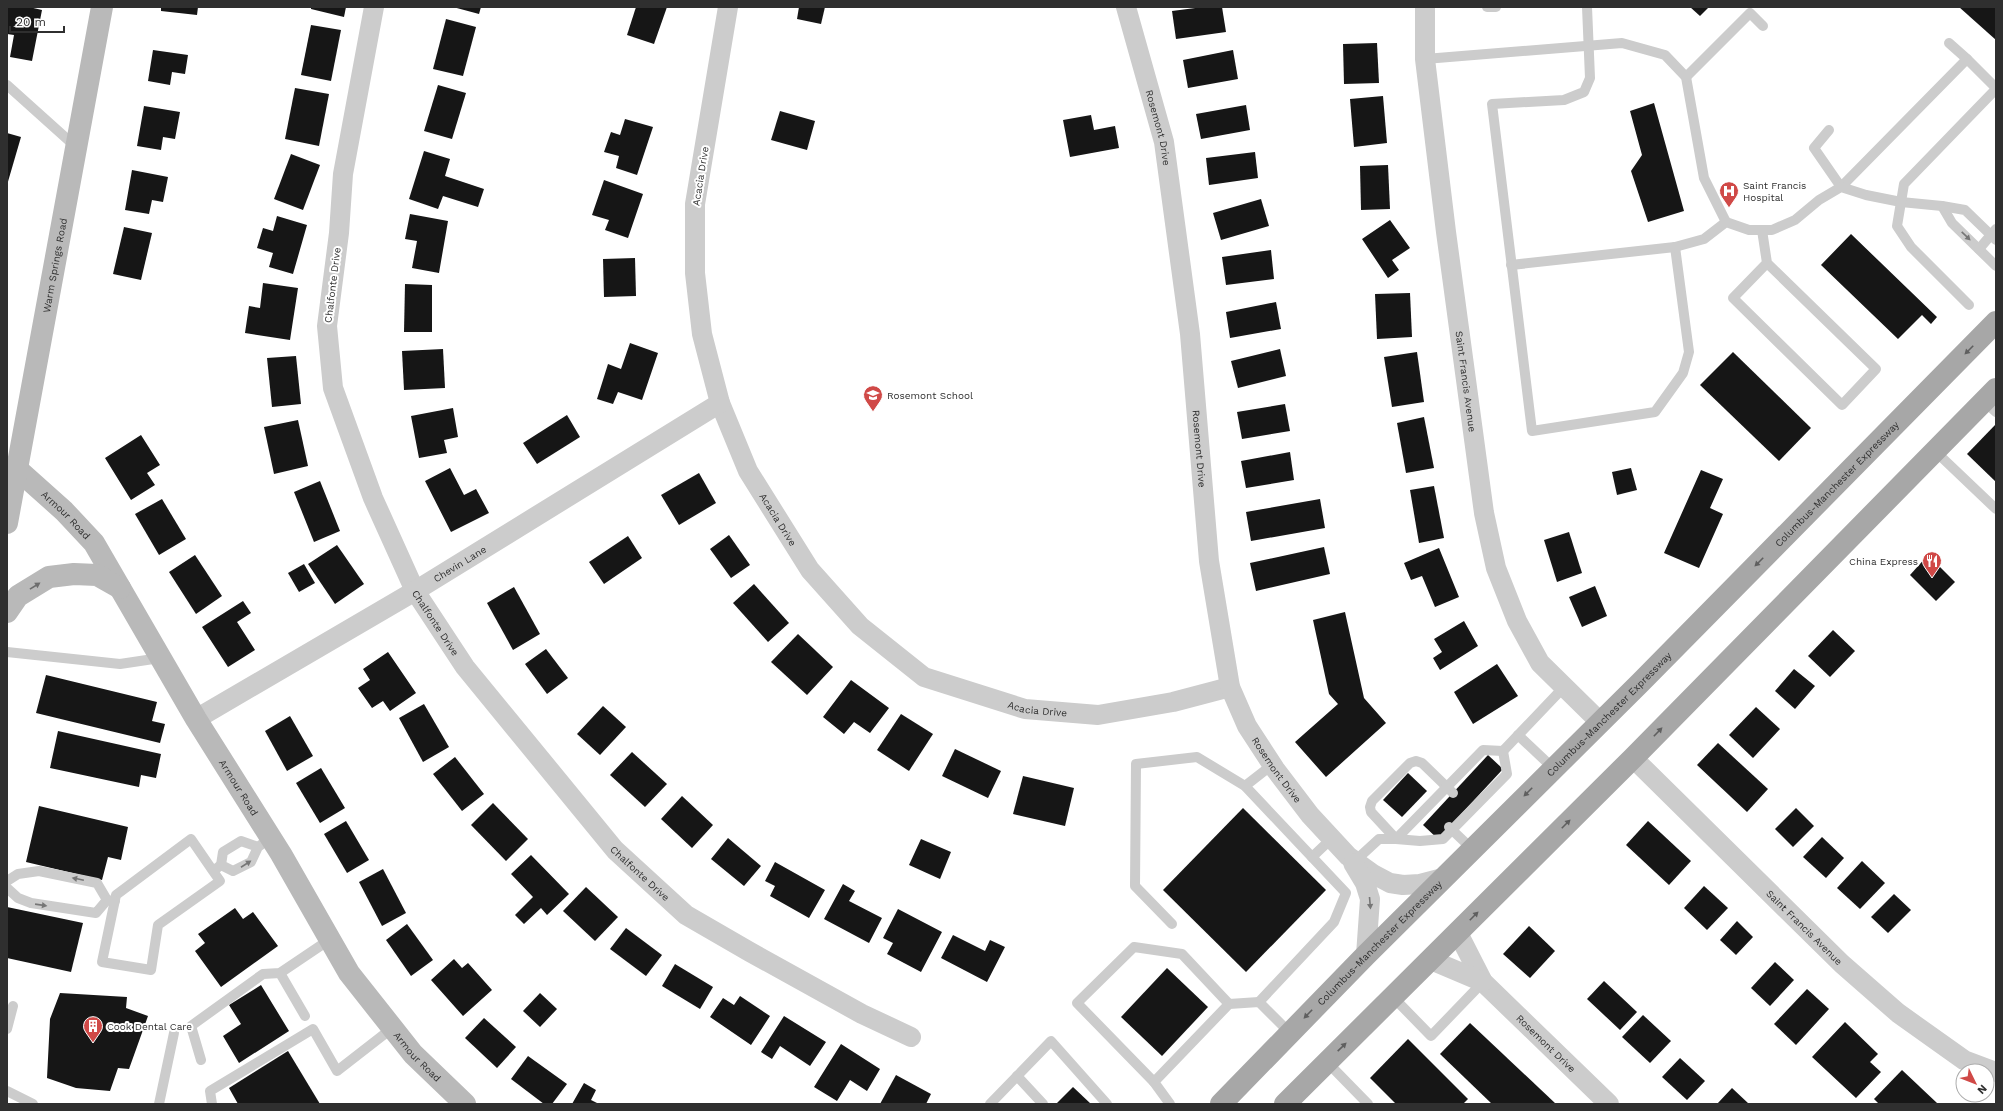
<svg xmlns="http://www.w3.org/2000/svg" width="2003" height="1111" viewBox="0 0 2003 1111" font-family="'Work Sans',sans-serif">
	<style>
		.building { fill: #161616 }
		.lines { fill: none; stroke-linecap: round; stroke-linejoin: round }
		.lane { stroke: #ccc; stroke-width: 10 }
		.street { stroke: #ccc; stroke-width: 20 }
		.secondary { stroke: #b9b9b9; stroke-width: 22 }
		.primary { stroke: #a7a7a7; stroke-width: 22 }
		.oneway { fill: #767676 }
		.oneway2 { fill: #5f5f5f }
		.oneway3 { fill: #6d6d6d }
		.labels { text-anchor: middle; stroke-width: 4; stroke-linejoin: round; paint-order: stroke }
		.street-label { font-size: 10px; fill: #2f2f2f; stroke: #fff }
		.poi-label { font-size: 10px; fill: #2f2f2f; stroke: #fff; text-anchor: start }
	</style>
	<rect width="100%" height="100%" fill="#fff"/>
	<!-- building -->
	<g class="building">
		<polygon points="7,7 29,7 42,10 32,61 10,57 14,35 7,34"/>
		<polygon points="161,7 198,7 197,15 161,11"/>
		<polygon points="311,7 346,7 344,17 311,9"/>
		<polygon points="453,7 481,7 479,14"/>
		<polygon points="636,7 667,7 654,44 627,35"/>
		<polygon points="799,7 825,7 821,24 797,19"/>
		<polygon points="1203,7 1222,7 1226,32 1176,39 1172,11"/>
		<polygon points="1690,7 1709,7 1700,16"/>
		<polygon points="1959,7 1996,7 1996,40"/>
		<polygon points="446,19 476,27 463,76 433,69"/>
		<polygon points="311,25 341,30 331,81 301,75"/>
		<polygon points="1377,43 1379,83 1344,84 1343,44"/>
		<polygon points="153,50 188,55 185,74 172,72 170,85 148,81"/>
		<polygon points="1233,50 1238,79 1188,88 1183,60"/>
		<polygon points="438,85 466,93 452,139 424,131"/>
		<polygon points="295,88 329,94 319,146 285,139"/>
		<polygon points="1383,96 1387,143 1354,147 1350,99"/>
		<polygon points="1654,103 1684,211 1648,222 1631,171 1642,155 1630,111"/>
		<polygon points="1246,105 1250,130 1201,139 1196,114"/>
		<polygon points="144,106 180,112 175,139 163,137 161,150 137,146"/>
		<polygon points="780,111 815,121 807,150 771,140"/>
		<polygon points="1091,115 1094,130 1115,126 1119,148 1070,157 1063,120"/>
		<polygon points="625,119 653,127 637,175 616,168 619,156 604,152 611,132 620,135"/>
		<polygon points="7,133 21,137 7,185"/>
		<polygon points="424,151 450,159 445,176 484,189 478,207 443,196 438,209 409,199"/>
		<polygon points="1255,152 1258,178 1209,185 1206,158"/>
		<polygon points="291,154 320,165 303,210 274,199"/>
		<polygon points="1388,165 1390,209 1361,210 1360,166"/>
		<polygon points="132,170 168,177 163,202 152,200 149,214 125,210"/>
		<polygon points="604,180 643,194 628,238 605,230 609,220 592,215"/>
		<polygon points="1261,199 1269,226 1221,240 1213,213"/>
		<polygon points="410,214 448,221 439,273 412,268 417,241 405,239"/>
		<polygon points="277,216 307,225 293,274 269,267 273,253 257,248 263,228 273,231"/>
		<polygon points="1390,220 1410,248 1392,260 1399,270 1388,278 1362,239"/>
		<polygon points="124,227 152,233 141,280 113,274"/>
		<polygon points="1851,234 1937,317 1931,324 1922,315 1898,339 1821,265"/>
		<polygon points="1271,250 1274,279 1226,285 1222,257"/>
		<polygon points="635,258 636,296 604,297 603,259"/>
		<polygon points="263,283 298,288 290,340 245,333 249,306 260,308"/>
		<polygon points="405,284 432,285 432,332 404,332"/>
		<polygon points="1410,293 1412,337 1377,339 1375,294"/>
		<polygon points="1276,302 1281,329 1230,338 1226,312"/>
		<polygon points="630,343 658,353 642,400 618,392 613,404 597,399 608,364 621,369"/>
		<polygon points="443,349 445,388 404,390 402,351"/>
		<polygon points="1280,349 1286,376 1238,388 1231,361"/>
		<polygon points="1417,352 1424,402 1392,407 1384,357"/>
		<polygon points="1733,352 1811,428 1779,461 1700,385"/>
		<polygon points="296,356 301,404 272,407 267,358"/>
		<polygon points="1285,404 1290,431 1242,439 1237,412"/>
		<polygon points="453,408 458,437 444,440 447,453 419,458 411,416"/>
		<polygon points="567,415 580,437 537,464 523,443"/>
		<polygon points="1424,417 1434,468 1406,473 1397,423"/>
		<polygon points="298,420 308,466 274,474 264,427"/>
		<polygon points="1996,424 1996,482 1967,454"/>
		<polygon points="141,435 160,465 147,473 155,485 131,500 105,458"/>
		<polygon points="1290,452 1294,480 1246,488 1241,461"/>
		<polygon points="450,468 464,495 476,489 489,513 451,532 425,481"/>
		<polygon points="1631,468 1637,490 1617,495 1612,472"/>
		<polygon points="1701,470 1723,479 1710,508 1723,514 1699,568 1664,553"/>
		<polygon points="699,473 716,503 679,525 661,495"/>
		<polygon points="320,481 340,531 314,542 294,492"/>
		<polygon points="1434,486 1444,538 1419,543 1410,490"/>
		<polygon points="162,499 186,539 159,555 135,514"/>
		<polygon points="1320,499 1325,528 1251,541 1246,512"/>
		<polygon points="1569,532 1582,573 1557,582 1544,540"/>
		<polygon points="729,535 750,565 731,578 710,549"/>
		<polygon points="628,536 642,558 604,584 589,562"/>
		<polygon points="337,545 364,584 335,604 308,564"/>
		<polygon points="1324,547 1330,574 1256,591 1250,563"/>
		<polygon points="1439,548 1459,597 1435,607 1422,576 1411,580 1404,563"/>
		<polygon points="195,555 222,596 196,614 169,572"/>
		<polygon points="1928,555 1955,582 1936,601 1910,575"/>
		<polygon points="304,564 315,583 299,592 288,573"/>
		<polygon points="754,584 789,623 768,642 733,603"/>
		<polygon points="1595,586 1607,616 1582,627 1569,597"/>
		<polygon points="514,587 540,634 513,650 487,603"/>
		<polygon points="243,601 251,613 237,622 255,650 228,667 202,627"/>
		<polygon points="1345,612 1364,698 1386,723 1326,777 1295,742 1338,704 1329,694 1313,620"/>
		<polygon points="1464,621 1478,646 1440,670 1433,658 1442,652 1434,639"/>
		<polygon points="1833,630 1855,651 1830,677 1808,656"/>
		<polygon points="798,634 833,667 807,695 771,662"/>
		<polygon points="546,649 568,678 547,694 525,664"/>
		<polygon points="388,652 416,693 390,711 383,701 372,708 358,688 370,680 363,669"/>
		<polygon points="1497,664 1518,696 1473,724 1454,692"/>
		<polygon points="1794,669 1815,686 1795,709 1775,691"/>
		<polygon points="46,675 157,702 152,721 165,724 160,743 36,713"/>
		<polygon points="851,680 889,708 870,733 854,722 844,734 823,717"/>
		<polygon points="424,704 449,747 423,762 399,718"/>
		<polygon points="603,706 626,727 600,755 577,734"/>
		<polygon points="1756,707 1780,729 1753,758 1729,735"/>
		<polygon points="901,714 933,734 909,771 877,750"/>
		<polygon points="290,716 313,756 287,771 265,731"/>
		<polygon points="58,731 161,754 156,778 141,775 139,787 50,768"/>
		<polygon points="1718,743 1768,789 1747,812 1697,765"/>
		<polygon points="955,749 1001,771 988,798 942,776"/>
		<polygon points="632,752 667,784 645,807 610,775"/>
		<polygon points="1488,755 1503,769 1438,839 1423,825"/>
		<polygon points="455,757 484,794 462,811 433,774"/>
		<polygon points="321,768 345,808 320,823 296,783"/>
		<polygon points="1408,773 1427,791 1402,817 1383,800"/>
		<polygon points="1023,776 1074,788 1065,826 1013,814"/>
		<polygon points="682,796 713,825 692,848 661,819"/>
		<polygon points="493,803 528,839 506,861 471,825"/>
		<polygon points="39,806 128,827 121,860 108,857 102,880 26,862"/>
		<polygon points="1243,808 1326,890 1246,972 1163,890"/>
		<polygon points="1796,808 1814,826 1793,847 1775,829"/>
		<polygon points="346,821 369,860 347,873 324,834"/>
		<polygon points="1648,821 1691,861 1669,885 1626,845"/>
		<polygon points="1822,837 1844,858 1826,878 1803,857"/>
		<polygon points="728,838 761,866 744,886 711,859"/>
		<polygon points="921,839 951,852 940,879 909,865"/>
		<polygon points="531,855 569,894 547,915 541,908 524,924 515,915 533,897 511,874"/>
		<polygon points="1862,861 1885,883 1860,909 1837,888"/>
		<polygon points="775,862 825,890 809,918 770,896 775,886 765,881"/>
		<polygon points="383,869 406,913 382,926 359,882"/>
		<polygon points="843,884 855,891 849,901 882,918 869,943 824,919"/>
		<polygon points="1704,886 1728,908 1707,930 1684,908"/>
		<polygon points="586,887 618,917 595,941 563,911"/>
		<polygon points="1894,894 1911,910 1888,933 1871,917"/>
		<polygon points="7,907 83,923 71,972 7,958"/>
		<polygon points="235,908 243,919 253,912 278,946 221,987 195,951 205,943 198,934"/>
		<polygon points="898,909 942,932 921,972 887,954 893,943 883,938"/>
		<polygon points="1737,921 1753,937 1736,955 1720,940"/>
		<polygon points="407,924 433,960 411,976 386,940"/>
		<polygon points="1529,926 1555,951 1530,978 1503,954"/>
		<polygon points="626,928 662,955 646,976 610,949"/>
		<polygon points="953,935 985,951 990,940 1005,947 987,982 941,958"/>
		<polygon points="454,959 462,968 468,963 492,990 463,1016 431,980"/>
		<polygon points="1775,962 1794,980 1770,1006 1751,988"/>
		<polygon points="675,964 713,987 700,1009 662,986"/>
		<polygon points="1167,968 1208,1007 1162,1056 1121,1017"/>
		<polygon points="1604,981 1637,1012 1620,1030 1587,999"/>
		<polygon points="261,985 289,1031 239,1063 223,1036 241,1024 229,1005"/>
		<polygon points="1807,989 1829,1009 1796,1045 1774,1024"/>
		<polygon points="60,993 127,997 126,1008 148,1016 129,1069 118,1068 110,1091 76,1088 47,1078 50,1019"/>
		<polygon points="540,993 557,1009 540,1027 523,1011"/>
		<polygon points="740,996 770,1016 751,1045 710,1017 723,998 734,1005"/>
		<polygon points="1643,1015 1671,1041 1650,1063 1622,1037"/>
		<polygon points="784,1016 826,1042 810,1066 780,1046 772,1059 761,1052"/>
		<polygon points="484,1018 516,1047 497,1068 465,1038"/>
		<polygon points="1845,1022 1878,1054 1870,1062 1881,1072 1856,1098 1812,1057"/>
		<polygon points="1470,1023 1556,1104 1492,1104 1440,1054"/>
		<polygon points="1408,1039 1468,1099 1463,1104 1396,1104 1370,1078"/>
		<polygon points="841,1044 880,1069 867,1091 850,1080 837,1101 814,1087"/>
		<polygon points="288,1051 320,1104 238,1104 229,1088"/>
		<polygon points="528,1056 567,1084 552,1104 544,1104 511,1079"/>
		<polygon points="1680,1058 1705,1081 1687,1100 1662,1077"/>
		<polygon points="1902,1070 1937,1103 1936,1104 1879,1104 1874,1099"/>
		<polygon points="896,1075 931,1094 926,1104 880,1104"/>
		<polygon points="584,1083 596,1090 591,1100 599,1104 572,1104"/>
		<polygon points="1073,1087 1091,1104 1056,1104"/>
		<polygon points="1732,1088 1749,1104 1717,1104"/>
	</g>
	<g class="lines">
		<!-- lane -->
		<g class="lane">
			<polyline points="1487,7 1496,7"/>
			<polyline points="1587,7 1590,78 1584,92 1564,100 1492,104 1532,431 1655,412 1683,373 1689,352 1675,247"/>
			<polyline points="1949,43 1967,59"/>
			<polyline points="1425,59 1622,43 1665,55 1686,77 1704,178 1726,222"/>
			<polyline points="1686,77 1750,13 1763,26"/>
			<polyline points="7,85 76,147"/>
			<polyline points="1829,130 1814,148 1841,187 1967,59 1996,88"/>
			<polyline points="1942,206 1952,223 1996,266"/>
			<polyline points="1762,230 1767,263 1733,298 1842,405 1876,369 1767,263"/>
			<polyline points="1979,249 1996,229"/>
			<polyline points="1511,265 1675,247 1704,239 1726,222 1749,230 1772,230 1795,220 1819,200 1841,187 1866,195 1901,202 1942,206 1965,210 1996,240"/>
			<polyline points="1969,305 1911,247 1897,226 1904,184 1996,89"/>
			<polyline points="1984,401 1996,412"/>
			<polyline points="1935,451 1996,509"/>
			<polyline points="7,652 120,664 160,658"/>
			<polyline points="1518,735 1553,768"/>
			<polyline points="1245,786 1272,765"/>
			<polyline points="1453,793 1422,763 1416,761 1410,763 1372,801 1370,807 1371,812 1396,839 1420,841 1443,839 1507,774 1503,751"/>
			<polyline points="1449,827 1472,849"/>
			<polyline points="258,847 241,841 223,852 221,865 233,871 251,862 258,847 270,838"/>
			<polyline points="1355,861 1379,839 1396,839 1483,750 1503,751 1563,688"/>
			<polyline points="213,871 220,881 158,925 151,970 102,962 116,895 191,839 213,871 221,865"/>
			<polyline points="7,881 18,874 39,871 97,883 107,900 115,901"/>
			<polyline points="7,888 18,898 31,903 96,913 107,900"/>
			<polyline points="1172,924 1135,886 1136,764 1197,757 1245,786 1312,857 1332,838"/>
			<polyline points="280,973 305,1016"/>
			<polyline points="1393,997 1431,1036 1483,982"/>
			<polyline points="1259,1002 1334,922 1346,893 1312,857"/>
			<polyline points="7,1029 13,1006"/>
			<polyline points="201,1060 191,1026 263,974 280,973 329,940"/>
			<polyline points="1327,1062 1368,1104"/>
			<polyline points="1017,1076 1043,1104"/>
			<polyline points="1154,1082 1077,1003 1134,947 1182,954 1229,1004"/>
			<polyline points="7,1091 33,1104"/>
			<polyline points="159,1104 174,1033"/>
			<polyline points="212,1104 210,1091 313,1029 337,1071 391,1029"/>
			<polyline points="990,1104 1051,1041 1107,1104"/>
			<polyline points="1170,1104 1154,1082 1229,1004 1259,1002 1290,1033"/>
		</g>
		<!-- street -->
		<g class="street">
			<path id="s1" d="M374,7l-31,167 -4,59 -12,93 6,62 40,110 42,93 50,76 150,183 71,65 64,37 112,62 49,23"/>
			<path id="s2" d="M728,7l-33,197v69l7,61 18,69 28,68 62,99 50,56 64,51 101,32 73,6 75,-13 57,-15"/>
			<path id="s3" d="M1126,7l38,135 26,192 19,227 21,126 17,39 28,43 35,46 38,41 25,18 17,9 13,2 17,-1 23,-6"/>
			<path id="s4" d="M1425,7v52l21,173 38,281 12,55 21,53 23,42 59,58"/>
			<path id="s5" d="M196,719l219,-128 305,-188"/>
			<path id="s6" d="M1633,758l209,206 56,49 66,47 32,12"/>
			<polyline points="1353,863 1365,883 1370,899 1366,955"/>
			<path id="s7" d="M1458,933l25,49 126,122"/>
			<polyline points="1431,960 1483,982"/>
		</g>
		<!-- secondary -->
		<g class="secondary">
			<path id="s8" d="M17,469l47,42 30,32 102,176 85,135 68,119 64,81 52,50"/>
			<path id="s9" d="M7,523l95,-516"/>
			<polyline points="7,612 18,596 49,577 74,574 97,575 120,588"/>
		</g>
		<!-- primary -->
		<g class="primary">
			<path id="s10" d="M1221,1104l145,-149 274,-272 356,-361"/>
			<polyline points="1285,1104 1633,758 1996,389"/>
		</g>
	</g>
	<!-- one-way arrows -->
	<defs><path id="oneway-solid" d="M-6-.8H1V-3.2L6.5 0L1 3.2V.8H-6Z"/></defs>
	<g class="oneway">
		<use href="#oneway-solid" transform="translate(1966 236) rotate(44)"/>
		<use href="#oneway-solid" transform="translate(246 864) rotate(-33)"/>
		<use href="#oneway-solid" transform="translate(78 879) rotate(-168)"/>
		<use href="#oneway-solid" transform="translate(1370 903) rotate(85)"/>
		<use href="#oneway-solid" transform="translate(41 905) rotate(8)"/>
	</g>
	<g class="oneway2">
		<use href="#oneway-solid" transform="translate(1969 350) rotate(135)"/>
		<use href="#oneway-solid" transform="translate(1759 562) rotate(135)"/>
		<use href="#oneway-solid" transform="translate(1658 732) rotate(-46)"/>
		<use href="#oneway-solid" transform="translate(1528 792) rotate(135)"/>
		<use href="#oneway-solid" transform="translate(1566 824) rotate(-45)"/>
		<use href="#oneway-solid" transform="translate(1474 916) rotate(-45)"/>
		<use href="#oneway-solid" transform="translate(1308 1014) rotate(134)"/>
		<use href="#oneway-solid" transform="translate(1342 1047) rotate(-44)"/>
	</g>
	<use class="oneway3" href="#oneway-solid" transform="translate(35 586) rotate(-32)"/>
	<!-- icons -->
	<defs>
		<symbol id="hospital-pin" viewBox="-11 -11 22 30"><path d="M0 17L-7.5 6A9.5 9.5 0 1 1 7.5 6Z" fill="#d04947" stroke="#fff"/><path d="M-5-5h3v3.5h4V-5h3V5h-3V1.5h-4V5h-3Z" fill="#fff"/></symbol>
		<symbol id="school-pin" viewBox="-11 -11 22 30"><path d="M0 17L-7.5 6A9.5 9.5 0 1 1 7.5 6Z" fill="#d04947" stroke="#fff"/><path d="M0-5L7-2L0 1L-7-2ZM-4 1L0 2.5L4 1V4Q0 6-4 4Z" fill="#fff"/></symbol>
		<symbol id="restaurant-pin" viewBox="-11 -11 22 30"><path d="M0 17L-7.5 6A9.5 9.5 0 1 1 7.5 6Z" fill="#d04947" stroke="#fff"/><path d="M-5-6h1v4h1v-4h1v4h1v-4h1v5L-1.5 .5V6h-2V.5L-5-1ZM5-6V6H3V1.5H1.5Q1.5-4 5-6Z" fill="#fff"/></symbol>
		<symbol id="building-pin" viewBox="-11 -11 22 30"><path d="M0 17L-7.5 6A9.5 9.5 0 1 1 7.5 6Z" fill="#d04947" stroke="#fff"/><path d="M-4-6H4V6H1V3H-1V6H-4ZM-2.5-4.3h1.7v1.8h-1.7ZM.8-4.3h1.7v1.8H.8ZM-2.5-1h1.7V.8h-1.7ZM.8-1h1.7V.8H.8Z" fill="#fff"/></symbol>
	</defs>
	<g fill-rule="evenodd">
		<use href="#hospital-pin" x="1718" y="180" width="22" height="30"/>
		<use href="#school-pin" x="862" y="384" width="22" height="30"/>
		<use href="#restaurant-pin" x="1921" y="550" width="22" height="30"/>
		<use href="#building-pin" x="82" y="1015" width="22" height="30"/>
	</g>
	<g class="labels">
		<!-- street labels -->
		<g class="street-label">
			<text dy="4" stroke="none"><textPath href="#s3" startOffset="125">Rosemont Drive</textPath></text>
			<text transform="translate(700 176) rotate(-81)" y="4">Acacia Drive</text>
			<text dy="4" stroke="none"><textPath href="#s9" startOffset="262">Warm Springs Road</textPath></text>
			<text transform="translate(332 285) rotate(-83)" y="4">Chalfonte Drive</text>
			<text dy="4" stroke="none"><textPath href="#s4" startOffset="377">Saint Francis Avenue</textPath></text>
			<text dy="4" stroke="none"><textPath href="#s3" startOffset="449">Rosemont Drive</textPath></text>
			<text dy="4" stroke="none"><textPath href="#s10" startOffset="874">Columbus-Manchester Expressway</textPath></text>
			<text dy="4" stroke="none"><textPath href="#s8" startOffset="67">Armour Road</textPath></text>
			<text dy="4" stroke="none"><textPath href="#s2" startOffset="532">Acacia Drive</textPath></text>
			<text dy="4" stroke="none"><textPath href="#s5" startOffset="306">Chevin Lane</textPath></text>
			<text dy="4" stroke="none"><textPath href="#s1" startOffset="642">Chalfonte Drive</textPath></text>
			<text dy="4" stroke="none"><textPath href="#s2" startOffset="867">Acacia Drive</textPath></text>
			<text dy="4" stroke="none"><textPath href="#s10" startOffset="550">Columbus-Manchester Expressway</textPath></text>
			<text dy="4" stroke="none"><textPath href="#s3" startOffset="785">Rosemont Drive</textPath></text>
			<text dy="4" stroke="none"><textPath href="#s8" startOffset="391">Armour Road</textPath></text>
			<text dy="4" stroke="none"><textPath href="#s1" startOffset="966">Chalfonte Drive</textPath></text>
			<text dy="4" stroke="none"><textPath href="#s6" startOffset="241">Saint Francis Avenue</textPath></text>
			<text dy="4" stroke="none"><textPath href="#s10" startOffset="226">Columbus-Manchester Expressway</textPath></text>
			<text dy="4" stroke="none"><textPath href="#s7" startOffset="143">Rosemont Drive</textPath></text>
			<text dy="4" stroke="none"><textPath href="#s8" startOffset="715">Armour Road</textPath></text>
		</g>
		<!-- poi labels -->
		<g class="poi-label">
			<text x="1743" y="189">Saint Francis<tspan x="1743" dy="12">Hospital</tspan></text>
			<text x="887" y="399">Rosemont School</text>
			<text x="1918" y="565" text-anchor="end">China Express</text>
			<text x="107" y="1030">Cook Dental Care</text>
		</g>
	</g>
	<!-- border -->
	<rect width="2003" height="1111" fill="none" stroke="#2f2f2f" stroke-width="16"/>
	<!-- north arrow -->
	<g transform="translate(1975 1083) rotate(133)"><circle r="19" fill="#ffffff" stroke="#acacac"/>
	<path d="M0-3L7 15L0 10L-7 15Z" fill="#d04947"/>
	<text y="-6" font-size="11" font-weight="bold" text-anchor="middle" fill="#2f2f2f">N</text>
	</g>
	<!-- scale -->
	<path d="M10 26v6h54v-6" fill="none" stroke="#2f2f2f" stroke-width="2"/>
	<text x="16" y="26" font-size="12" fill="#2f2f2f" stroke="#ffffff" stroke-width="3" paint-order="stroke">20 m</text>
</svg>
